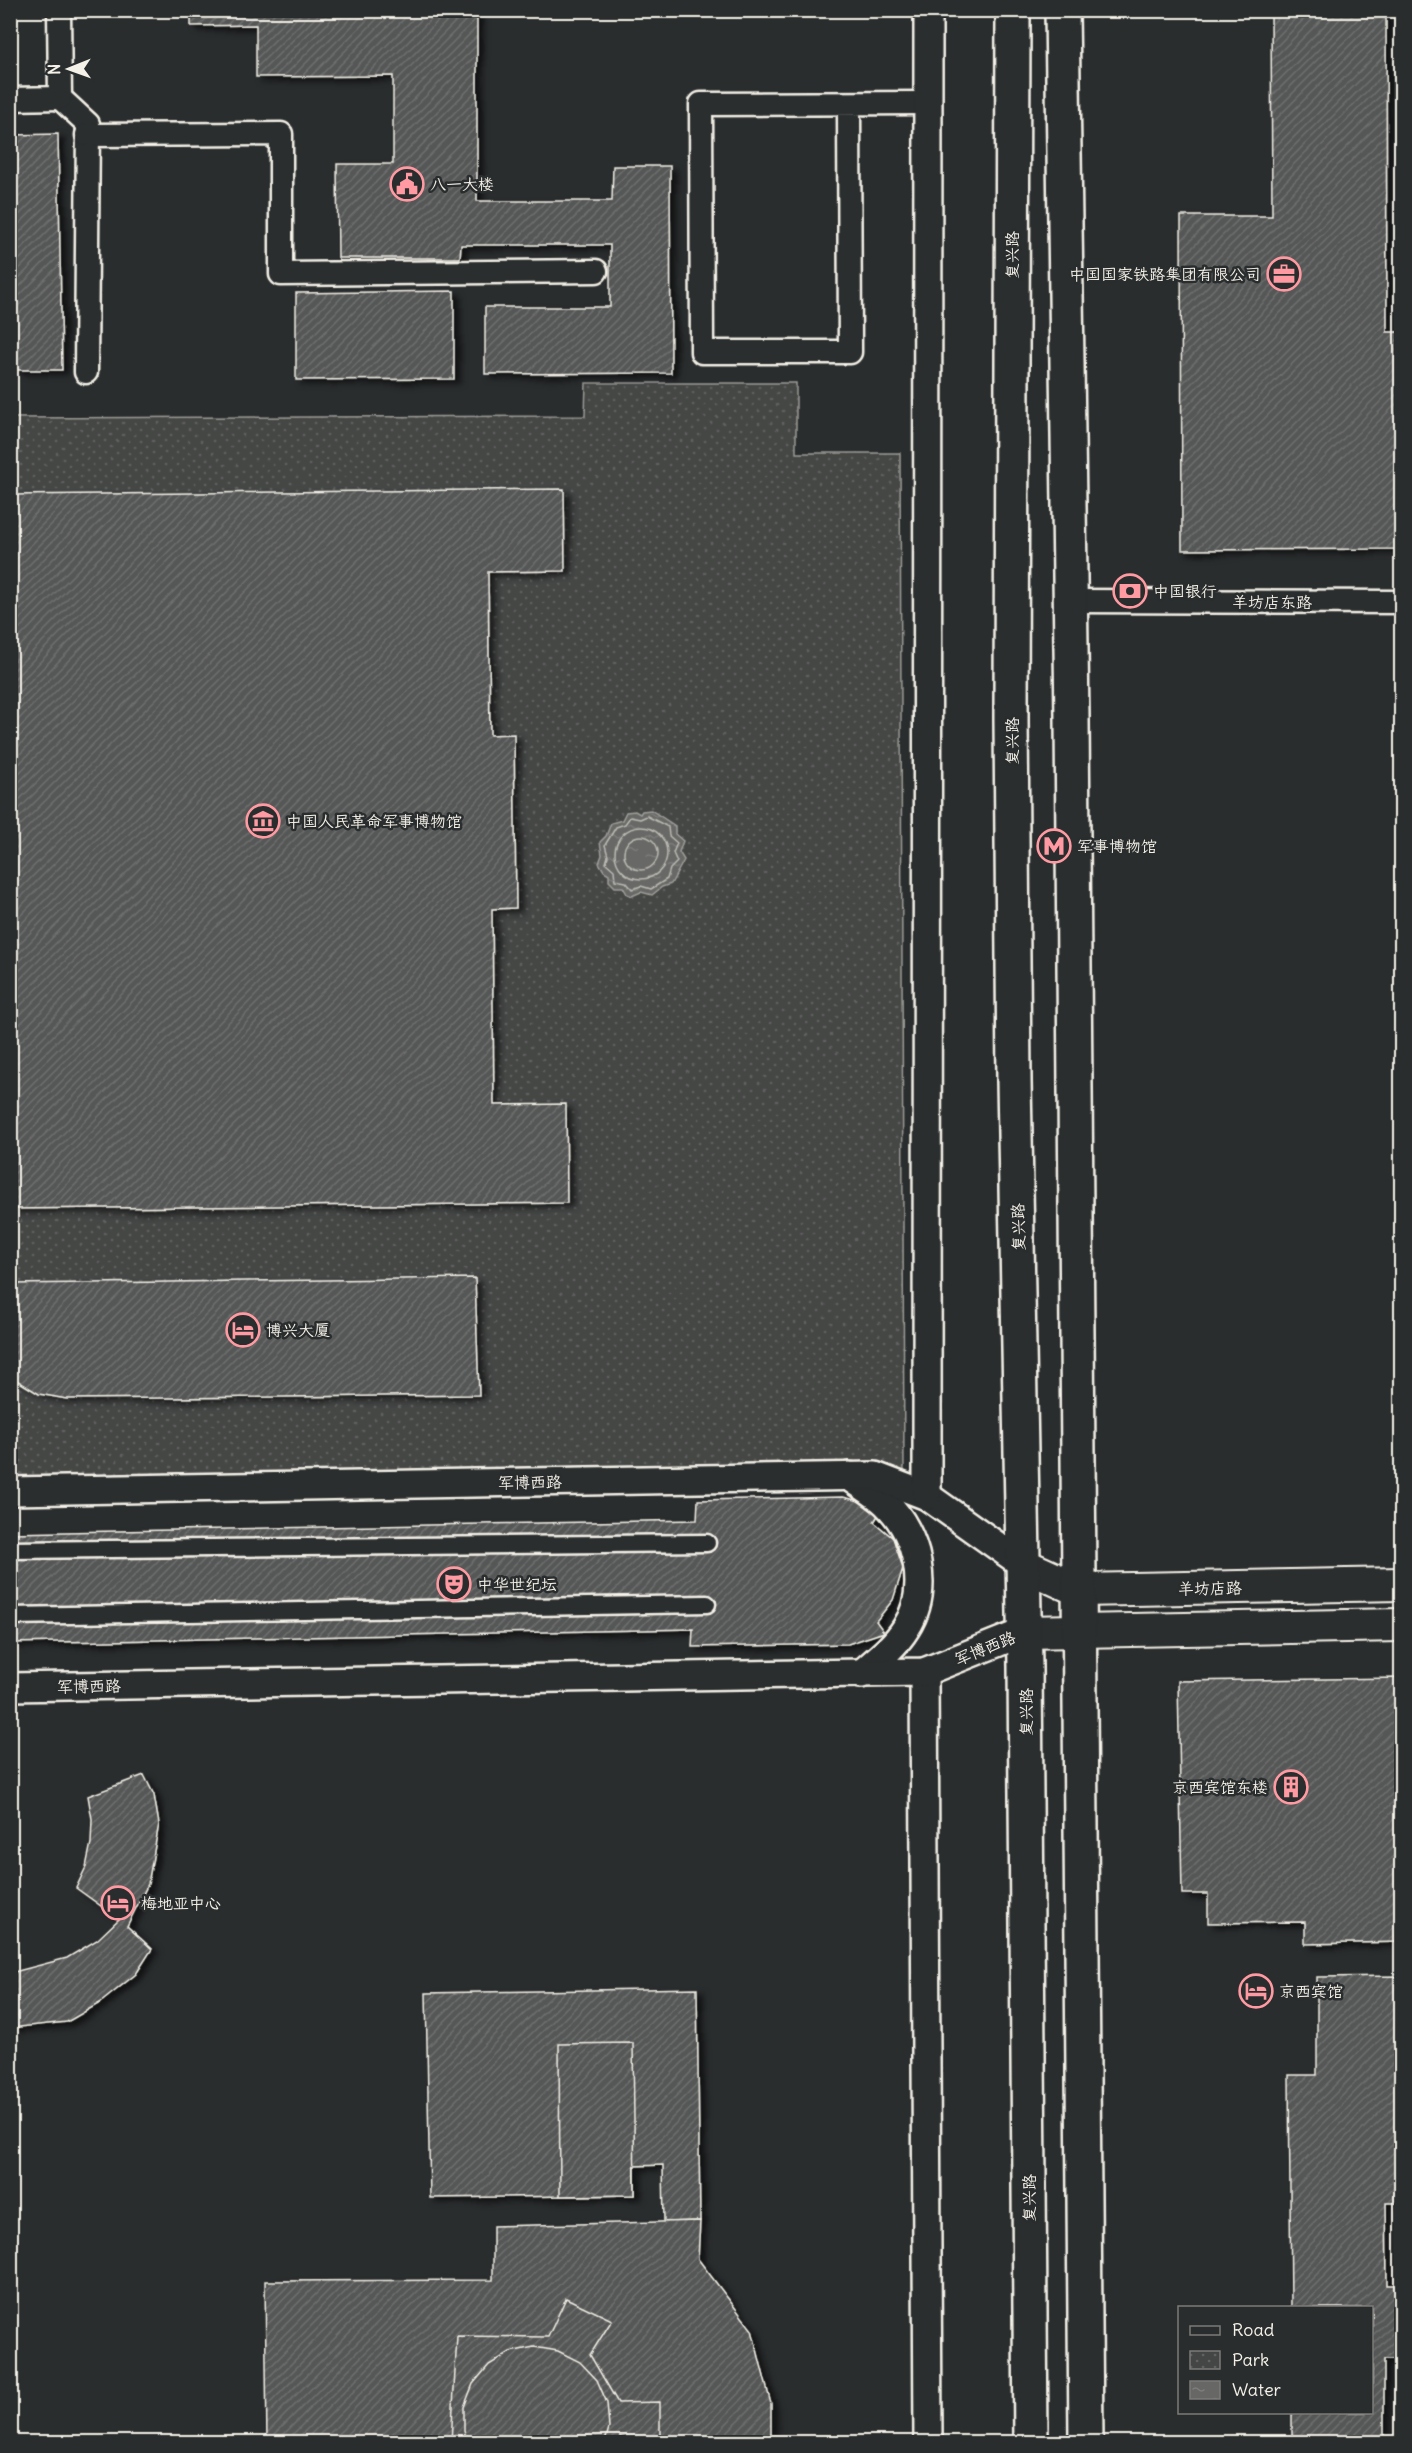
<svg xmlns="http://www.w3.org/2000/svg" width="1412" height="2453" viewBox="0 0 1412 2453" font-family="Delius,'LXGW WenKai TC',sans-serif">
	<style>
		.park { fill: url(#park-dots); stroke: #9c9c96; stroke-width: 1.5 }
		.water { fill: url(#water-ripples); stroke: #9f9f9a; stroke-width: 1.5 }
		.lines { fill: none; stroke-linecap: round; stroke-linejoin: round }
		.shore { stroke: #bcbab4; stroke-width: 1.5 }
		.building { fill: url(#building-hatch); stroke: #f4f1e8; stroke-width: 1.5; filter: url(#shadow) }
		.pedestrian-casing { stroke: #f4f1e8; stroke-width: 21 }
		.minor-casing { stroke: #f4f1e8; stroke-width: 27 }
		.tertiary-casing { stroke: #f4f1e8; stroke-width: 32 }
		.secondary-casing { stroke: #f4f1e8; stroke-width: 36 }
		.trunk-casing { stroke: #f4f1e8; stroke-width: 38 }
		.pedestrian { stroke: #2a2d2e; stroke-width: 16 }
		.minor { stroke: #2a2d2e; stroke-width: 22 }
		.tertiary { stroke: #2a2d2e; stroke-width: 27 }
		.secondary { stroke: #2a2d2e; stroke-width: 32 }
		.trunk { stroke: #2a2d2e; stroke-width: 33 }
		.labels { text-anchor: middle; stroke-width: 5; stroke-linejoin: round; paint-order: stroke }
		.poi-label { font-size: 16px; fill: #f4f1e8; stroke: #2a2d2e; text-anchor: start }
		.street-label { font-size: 16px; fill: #f4f1e8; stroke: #2a2d2e }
	</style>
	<defs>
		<pattern id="park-dots" width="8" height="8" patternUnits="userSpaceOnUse" patternTransform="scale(1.5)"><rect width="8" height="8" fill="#444645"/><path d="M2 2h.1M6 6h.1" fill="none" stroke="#606160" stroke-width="1.8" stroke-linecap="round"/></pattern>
		<pattern id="water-ripples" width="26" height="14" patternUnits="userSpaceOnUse" patternTransform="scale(1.5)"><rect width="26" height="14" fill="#676866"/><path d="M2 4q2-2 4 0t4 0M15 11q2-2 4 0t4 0" fill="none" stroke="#7d7e7c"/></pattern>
		<pattern id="building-hatch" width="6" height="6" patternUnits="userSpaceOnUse" patternTransform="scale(1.5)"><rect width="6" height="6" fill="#555756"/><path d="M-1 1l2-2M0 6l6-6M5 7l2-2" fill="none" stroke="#6e706e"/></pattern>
		<filter id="shadow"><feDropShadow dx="6" dy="4" stdDeviation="3" flood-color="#0009"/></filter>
	</defs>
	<rect width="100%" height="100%" fill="#2a2d2e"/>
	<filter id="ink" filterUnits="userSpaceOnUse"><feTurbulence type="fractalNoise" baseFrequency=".0167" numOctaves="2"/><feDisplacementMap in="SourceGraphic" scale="12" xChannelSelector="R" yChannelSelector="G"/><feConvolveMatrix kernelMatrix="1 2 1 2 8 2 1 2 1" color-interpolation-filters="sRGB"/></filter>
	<g filter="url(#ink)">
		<!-- park -->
		<polygon class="park" points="586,383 796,383 796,453 900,453 904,1476 11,1479 10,418 585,416"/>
		<!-- water -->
		<polygon class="water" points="651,810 675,826 675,834 683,841 679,852 684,860 671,884 662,887 652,895 641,892 632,896 627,894 623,887 615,887 609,881 609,874 604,871 599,863 602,855 600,842 606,836 611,823 622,820 626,812 635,811 640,814 642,811"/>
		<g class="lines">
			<!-- shore -->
			<g class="shore">
				<polygon points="647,816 668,827 669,836 677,843 673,853 677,862 670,869 667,879 651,889 641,886 632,889 626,882 615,880 614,870 606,863 608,856 605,845 616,827 625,824 630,817 640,819"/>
				<circle cx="641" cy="853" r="26"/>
				<circle cx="641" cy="853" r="17"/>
			</g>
		</g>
		<!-- building -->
		<g class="building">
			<polygon points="191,10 477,10 477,201 612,201 613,166 670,166 671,373 485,374 485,307 610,307 610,245 461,245 460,258 338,258 337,164 393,164 393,76 256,77 256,25 191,26"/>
			<polygon points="1271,10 1386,10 1387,332 1402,332 1402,549 1182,550 1181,216 1272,216"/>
			<polygon points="58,134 62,370 15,370 11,135"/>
			<polygon points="454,291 454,379 296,380 296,293"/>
			<polygon points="564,489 565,571 488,572 490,735 514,734 516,908 492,909 494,1105 566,1104 567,1203 10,1209 10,495"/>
			<polygon points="475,1278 479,1395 67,1399 39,1394 10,1376 10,1284"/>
			<polygon points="843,1497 864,1502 880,1512 874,1522 893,1538 903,1568 893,1600 876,1621 884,1632 848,1644 692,1647 693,1629 10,1643 10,1533 697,1520 698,1500"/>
			<polygon points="1402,1678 1402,1942 1305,1944 1305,1922 1208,1923 1208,1894 1182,1894 1178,1681"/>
			<polygon points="144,1775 154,1795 159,1824 148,1884 127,1926 152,1949 136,1974 100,2003 67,2022 10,2028 10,1973 67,1958 97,1940 119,1919 76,1888 86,1867 91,1843 92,1819 88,1796"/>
			<polygon points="1402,1976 1402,2203 1386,2203 1387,2285 1402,2285 1402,2359 1384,2359 1384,2442 1292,2442 1292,2412 1372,2412 1372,2308 1291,2308 1289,2075 1317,2075 1317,1977"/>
			<polygon points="697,1988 700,2221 664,2222 663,2165 635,2166 635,2195 430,2198 426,1993"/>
			<polygon points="633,2043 635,2195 560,2196 559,2044"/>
			<polygon points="700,2221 698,2259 752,2330 771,2404 771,2442 267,2442 265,2281 493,2280 493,2226"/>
			<polygon points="566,2298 612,2320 590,2355 618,2403 660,2402 660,2442 641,2442 620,2437 619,2442 451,2442 457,2336 548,2337"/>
			<polygon points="534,2347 558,2351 580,2362 597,2380 607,2403 609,2428 605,2442 467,2442 464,2430 464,2407 473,2384 489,2365 510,2352"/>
		</g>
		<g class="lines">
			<defs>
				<g id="pedestrian">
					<polyline points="10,1550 707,1543"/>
					<polyline points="10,1616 707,1604"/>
				</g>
				<g id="minor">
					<polyline points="60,98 88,124 86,372"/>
					<polyline points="10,99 60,98 59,10"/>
					<polyline points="849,105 850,352 702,352 701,104 928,103"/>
					<polyline points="87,135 281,134 281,274 596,271"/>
					<polyline points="1070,601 1402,602"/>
				</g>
				<g id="tertiary">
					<path d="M849,1476c12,9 26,17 37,27 31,30 45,86 20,125 -11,18 -29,32 -45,46"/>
					<polyline points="10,1491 875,1476 927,1496 1024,1565"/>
					<polyline points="927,1496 928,10"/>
					<polyline points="924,1672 928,2442"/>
					<polyline points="10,1687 924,1672 1024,1632"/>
				</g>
				<g id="secondary">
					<polyline points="1024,1565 1079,1590 1402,1584"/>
					<polyline points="1024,1632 1402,1625"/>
				</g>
				<g id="trunk">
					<polyline points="1013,10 1011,719 1014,1081 1025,1666 1031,2442"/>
					<polyline points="1062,10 1072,718 1086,2442"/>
				</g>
			</defs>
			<!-- pedestrian casing -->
			<use href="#pedestrian" class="pedestrian-casing"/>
			<!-- minor casing -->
			<use href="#minor" class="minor-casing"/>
			<!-- tertiary casing -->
			<use href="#tertiary" class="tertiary-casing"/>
			<!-- secondary casing -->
			<use href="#secondary" class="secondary-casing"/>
			<!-- trunk casing -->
			<use href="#trunk" class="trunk-casing"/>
			<!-- pedestrian -->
			<use href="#pedestrian" class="pedestrian"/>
			<!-- minor -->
			<use href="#minor" class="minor"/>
			<!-- tertiary -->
			<use href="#tertiary" class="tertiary"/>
			<!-- secondary -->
			<use href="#secondary" class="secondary"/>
			<!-- trunk -->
			<use href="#trunk" class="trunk"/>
		</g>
	</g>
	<!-- icons -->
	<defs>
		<symbol id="civic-ring" viewBox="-11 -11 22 22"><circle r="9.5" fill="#2a2d2e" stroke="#ff9aa2" stroke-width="1.5"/><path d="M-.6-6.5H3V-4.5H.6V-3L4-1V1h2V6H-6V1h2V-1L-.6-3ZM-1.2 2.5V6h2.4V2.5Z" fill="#ff9aa2"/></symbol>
		<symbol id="office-ring" viewBox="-11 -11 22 22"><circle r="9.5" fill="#2a2d2e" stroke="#ff9aa2" stroke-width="1.5"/><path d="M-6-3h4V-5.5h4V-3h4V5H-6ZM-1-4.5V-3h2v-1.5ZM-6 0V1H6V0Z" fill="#ff9aa2"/></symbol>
		<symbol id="bank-ring" viewBox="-11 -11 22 22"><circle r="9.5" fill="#2a2d2e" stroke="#ff9aa2" stroke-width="1.5"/><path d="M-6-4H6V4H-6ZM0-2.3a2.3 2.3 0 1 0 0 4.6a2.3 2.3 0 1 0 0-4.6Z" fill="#ff9aa2"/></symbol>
		<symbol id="museum-ring" viewBox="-11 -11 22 22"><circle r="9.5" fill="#2a2d2e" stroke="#ff9aa2" stroke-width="1.5"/><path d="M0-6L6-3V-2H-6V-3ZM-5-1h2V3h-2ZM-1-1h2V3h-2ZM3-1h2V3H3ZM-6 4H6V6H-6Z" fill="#ff9aa2"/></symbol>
		<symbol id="metro-ring" viewBox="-11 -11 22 22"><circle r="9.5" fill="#2a2d2e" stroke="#ff9aa2" stroke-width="1.5"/><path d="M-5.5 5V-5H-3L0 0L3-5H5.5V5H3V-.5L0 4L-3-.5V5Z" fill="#ff9aa2"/></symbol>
		<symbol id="hotel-ring" viewBox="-11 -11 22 22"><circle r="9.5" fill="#2a2d2e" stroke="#ff9aa2" stroke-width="1.5"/><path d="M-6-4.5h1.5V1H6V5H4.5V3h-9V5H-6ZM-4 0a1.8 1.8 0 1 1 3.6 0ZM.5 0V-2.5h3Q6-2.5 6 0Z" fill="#ff9aa2"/></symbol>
		<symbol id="theatre-ring" viewBox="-11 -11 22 22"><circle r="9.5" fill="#2a2d2e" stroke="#ff9aa2" stroke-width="1.5"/><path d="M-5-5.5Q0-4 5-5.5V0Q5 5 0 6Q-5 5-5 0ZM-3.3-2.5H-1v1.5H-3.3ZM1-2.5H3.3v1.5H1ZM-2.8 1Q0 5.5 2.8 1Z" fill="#ff9aa2"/></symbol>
		<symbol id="building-ring" viewBox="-11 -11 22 22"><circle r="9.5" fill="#2a2d2e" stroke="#ff9aa2" stroke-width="1.5"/><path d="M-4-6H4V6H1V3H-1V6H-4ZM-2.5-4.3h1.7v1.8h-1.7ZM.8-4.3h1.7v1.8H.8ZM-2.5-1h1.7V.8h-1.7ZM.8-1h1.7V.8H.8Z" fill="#ff9aa2"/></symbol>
	</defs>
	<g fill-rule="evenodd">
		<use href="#civic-ring" x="388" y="165" width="38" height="38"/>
		<use href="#office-ring" x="1265" y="255" width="38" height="38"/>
		<use href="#bank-ring" x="1111" y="572" width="38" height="38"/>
		<use href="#museum-ring" x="244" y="802" width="38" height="38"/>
		<use href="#metro-ring" x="1035" y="827" width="38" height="38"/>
		<use href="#hotel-ring" x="224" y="1311" width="38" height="38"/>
		<use href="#theatre-ring" x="435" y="1565" width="38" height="38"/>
		<use href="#building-ring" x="1272" y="1768" width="38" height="38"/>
		<use href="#hotel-ring" x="99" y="1884" width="38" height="38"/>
		<use href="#hotel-ring" x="1237" y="1972" width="38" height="38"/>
	</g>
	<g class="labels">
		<!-- poi labels -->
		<g class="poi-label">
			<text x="430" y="190">八一大楼</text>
			<text x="1261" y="280" text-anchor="end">中国国家铁路集团有限公司</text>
			<text x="1153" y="597">中国银行</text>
			<text x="286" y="827">中国人民革命军事博物馆</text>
			<text x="1077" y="852">军事博物馆</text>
			<text x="266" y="1336">博兴大厦</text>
			<text x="477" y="1590">中华世纪坛</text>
			<text x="1268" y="1793" text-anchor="end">京西宾馆东楼</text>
			<text x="141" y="1909">梅地亚中心</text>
			<text x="1279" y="1997">京西宾馆</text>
		</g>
		<!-- street labels -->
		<g class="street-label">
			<text transform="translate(1012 255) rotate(-90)" y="6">复兴路</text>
			<text x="1272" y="608">羊坊店东路</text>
			<text transform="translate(1012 741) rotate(-90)" y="6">复兴路</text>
			<text transform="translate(1018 1227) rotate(-91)" y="6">复兴路</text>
			<text transform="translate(530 1482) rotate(-1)" y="6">军博西路</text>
			<text transform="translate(1210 1588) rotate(-1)" y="6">羊坊店路</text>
			<text transform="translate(985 1648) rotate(-22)" y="6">军博西路</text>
			<text transform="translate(89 1686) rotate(-1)" y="6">军博西路</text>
			<text transform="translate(1026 1712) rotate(-90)" y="6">复兴路</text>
			<text transform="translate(1029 2198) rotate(-90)" y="6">复兴路</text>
		</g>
	</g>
	<!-- margin -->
	<rect width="1412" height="2453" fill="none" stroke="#2a2d2e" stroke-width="36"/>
	<rect x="18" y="18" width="1376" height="2417" fill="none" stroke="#f4f1e8" stroke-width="2" filter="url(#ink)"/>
	<!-- legend -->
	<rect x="1178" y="2306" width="195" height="108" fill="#2a2d2e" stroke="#7b7b78" stroke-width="1.5"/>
	<rect x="1190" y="2326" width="30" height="9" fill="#2a2d2e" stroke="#7b7b78" stroke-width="1.5"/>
	<text x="1232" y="2336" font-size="18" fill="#f4f1e8">Road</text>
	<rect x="1190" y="2351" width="30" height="18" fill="url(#park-dots)" stroke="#7b7b78" stroke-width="1.5"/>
	<text x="1232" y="2366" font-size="18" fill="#f4f1e8">Park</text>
	<rect x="1190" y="2381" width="30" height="18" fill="url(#water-ripples)" stroke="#7b7b78" stroke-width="1.5"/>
	<text x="1232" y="2396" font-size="18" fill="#f4f1e8">Water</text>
	<!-- north arrow -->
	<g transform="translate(69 69) rotate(269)" stroke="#2a2d2e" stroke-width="4.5" paint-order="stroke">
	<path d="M0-4.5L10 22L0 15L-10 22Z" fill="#f4f1e8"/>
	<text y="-9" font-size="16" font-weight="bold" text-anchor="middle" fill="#f4f1e8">N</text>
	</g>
</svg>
